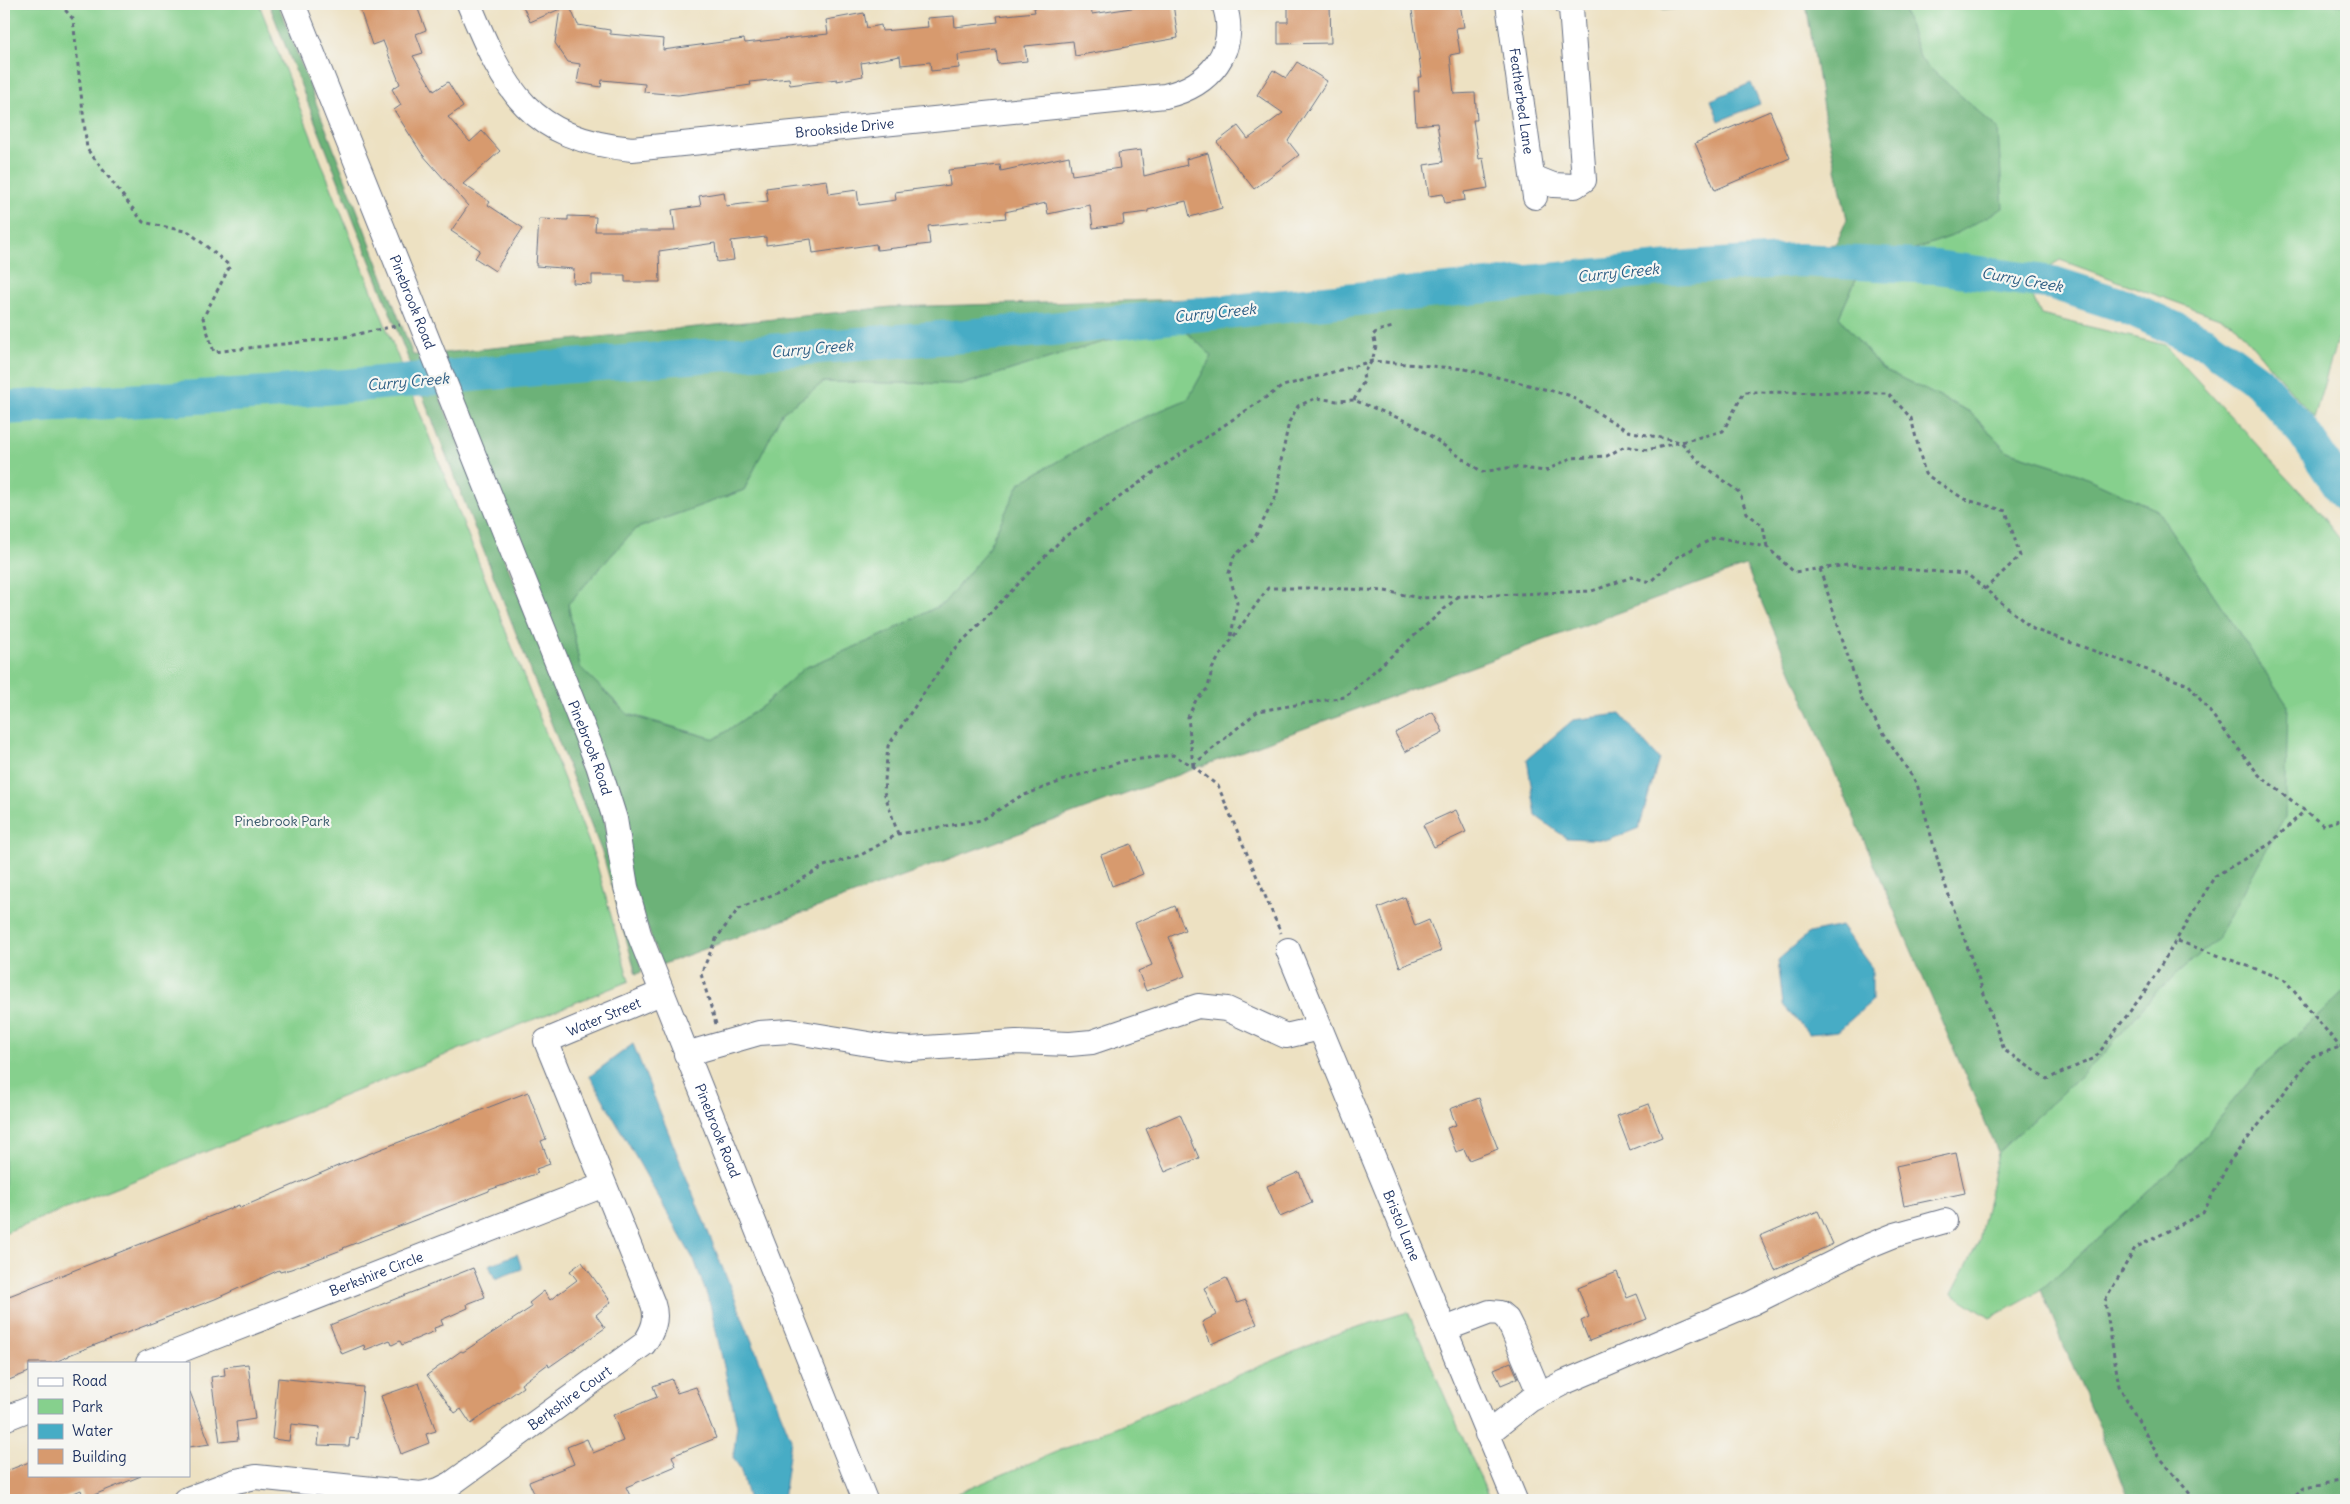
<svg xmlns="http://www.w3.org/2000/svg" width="2350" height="1504" viewBox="0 0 2350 1504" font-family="Delius,sans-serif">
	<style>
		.green { fill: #86d08d; stroke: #508076 }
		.forest { fill: #6cb278; stroke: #44706b; fill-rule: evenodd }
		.water { fill: #46acc5; stroke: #306e92 }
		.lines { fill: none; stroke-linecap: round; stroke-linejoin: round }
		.river { stroke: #46acc5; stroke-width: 34 }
		.building { fill: #d79a6e }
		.minor-casing { stroke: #646d81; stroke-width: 26 }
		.path { stroke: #646d81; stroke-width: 3; stroke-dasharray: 4 4; stroke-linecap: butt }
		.minor { stroke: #fff; stroke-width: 24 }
		.labels { text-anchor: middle; stroke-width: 4.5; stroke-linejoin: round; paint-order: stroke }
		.street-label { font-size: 14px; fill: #1b2f5e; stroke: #f6f6f2 }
		.park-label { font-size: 14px; fill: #36576a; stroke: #f6f6f2 }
		.water-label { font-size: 15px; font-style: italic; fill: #2a5b82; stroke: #f6f6f2 }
	</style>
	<rect width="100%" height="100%" fill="#f6f6f2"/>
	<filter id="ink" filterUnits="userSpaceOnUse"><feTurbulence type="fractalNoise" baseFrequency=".02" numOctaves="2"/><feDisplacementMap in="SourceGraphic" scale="10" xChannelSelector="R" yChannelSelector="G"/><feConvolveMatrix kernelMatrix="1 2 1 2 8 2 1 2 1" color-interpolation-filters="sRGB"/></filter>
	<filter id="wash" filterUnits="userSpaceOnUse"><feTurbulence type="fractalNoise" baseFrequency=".0096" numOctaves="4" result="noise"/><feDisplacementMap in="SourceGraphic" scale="20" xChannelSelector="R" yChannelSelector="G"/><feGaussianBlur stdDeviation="1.12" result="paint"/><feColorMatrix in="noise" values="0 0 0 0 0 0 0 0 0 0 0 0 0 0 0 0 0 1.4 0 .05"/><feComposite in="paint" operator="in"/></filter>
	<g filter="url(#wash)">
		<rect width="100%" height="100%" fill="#ede1c2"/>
		<!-- green -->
		<g class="green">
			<polygon points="4,4 259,4 595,858 629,981 4,1233"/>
			<polygon points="1902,4 2346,4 2346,322 2341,337 2337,340 2314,418 2233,323 2060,260 2026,281 2041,315 2165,345 2318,511 2346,547 2346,990 2258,1071 2189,1154 2041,1290 1990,1318 1952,1293 1979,1241 1998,1152 2104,1054 2156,992 2217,939 2288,706 2157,510 2071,471 2007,451 1970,412 1881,368 1839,317 1861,268 1952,236 1998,129 1920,60"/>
			<polygon points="1177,323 1212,356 1188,399 1105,434 1020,483 986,552 944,603 881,636 804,668 764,705 715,739 628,714 580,667 568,604 635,529 744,490 782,413 824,382 965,384 1089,346"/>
			<polygon points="1408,1312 1490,1500 942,1500 1341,1332"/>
		</g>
		<!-- forest -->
		<g class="forest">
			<polygon points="269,4 278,4 413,355 423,355 596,787 642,972 636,974 603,855"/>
			<polygon points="1655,4 1718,4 1665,10"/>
			<path d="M1806,4h96l19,56 77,69 5,79 -51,28 -91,32 -22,49 42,51 89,44 37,39 64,20 86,39 131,196 -3,110 -68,123 -61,53 -52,62 -106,98 -252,-586 -1085,399 -218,-612 448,-46 415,-11 530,-52 11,-25 -23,-105zM1177,323l35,33 -24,43 -83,35 -85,49 -34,69 -42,51 -63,33 -77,32 -40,37 -49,34 -87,-24 -48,-48 -12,-63 67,-75 109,-39 38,-77 42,-31 141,2 124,-38z"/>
			<polygon points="2346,990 2346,1500 2129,1500 2041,1290 2189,1154 2258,1071"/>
		</g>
		<!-- water -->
		<g class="water">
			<polygon points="1751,83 1760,104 1719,121 1711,100"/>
			<polygon points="1620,714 1659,759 1639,828 1609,840 1566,838 1536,816 1527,759 1573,720"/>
			<polygon points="1841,926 1872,968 1872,1001 1838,1031 1809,1034 1783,1005 1778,960 1809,933"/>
			<polygon points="633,1044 791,1439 783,1500 749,1500 740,1468 733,1458 737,1425 710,1304 695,1262 590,1076"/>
			<polygon points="517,1254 522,1269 495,1279 489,1265"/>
		</g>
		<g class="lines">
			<!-- river -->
			<polyline class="river" points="4,408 268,393 559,367 1041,330 1671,268 1800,260 1936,267 2053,283 2125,306 2206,343 2258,381 2304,433 2346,496"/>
		</g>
		<g id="blocks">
			<!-- building -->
			<g class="building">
				<polygon points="358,4 416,4 426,30 416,34 423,53 413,56 434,91 448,82 463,107 448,117 470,142 482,131 500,151 463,184 490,202 488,205 523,228 495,271 475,258 480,250 451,231 468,206 422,154 394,110 401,105 392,89 400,84 383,41 372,45"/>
				<polygon points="522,4 572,4 569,5 578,25 610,30 610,34 664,39 663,50 744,39 745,43 828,34 826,20 864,13 867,28 881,25 882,31 928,27 927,18 954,16 955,27 998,22 997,16 1035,12 1034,8 1069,4 1091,4 1092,14 1158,4 1173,4 1178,38 1075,56 1073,41 1025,46 1027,61 998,64 996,50 958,55 959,68 931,71 930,62 901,65 900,56 861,63 863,76 837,81 837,79 790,85 789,78 750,82 751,85 678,95 644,92 645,84 602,80 601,87 577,83 580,64 568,62 555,43 560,9 530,22"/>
				<polygon points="1288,4 1330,4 1331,43 1278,44 1278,22 1288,22"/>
				<polygon points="1411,4 1460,4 1464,27 1456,28 1460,53 1450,55 1454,94 1475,93 1477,120 1473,120 1479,159 1483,158 1488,188 1464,192 1465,200 1445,203 1443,194 1429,196 1424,165 1443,162 1437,123 1416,125 1414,91 1419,91 1418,77 1422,77"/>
				<polygon points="1297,62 1327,81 1288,141 1299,155 1254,189 1217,142 1238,126 1248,139 1283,113 1257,95 1273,70 1286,78"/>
				<polygon points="1770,111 1790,158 1715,190 1695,143"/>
				<polygon points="1141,150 1144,176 1187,165 1186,159 1208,153 1222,208 1190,217 1186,201 1148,210 1148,212 1123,215 1124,224 1093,228 1090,205 1048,214 1046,203 1005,212 1006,218 928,226 930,244 877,250 876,244 813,253 811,239 766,245 766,237 731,241 734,260 717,262 715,243 659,251 660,282 625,282 625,275 592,275 592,284 573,283 574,269 536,266 539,219 568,220 568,216 596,217 595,231 675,231 672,210 701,206 699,196 724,192 726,206 768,201 766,188 827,180 829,194 857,190 859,205 896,200 895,192 950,185 948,170 1000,165 1001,171 1069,156 1072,175 1120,168 1118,153"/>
				<polygon points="1433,712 1443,732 1405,752 1395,733"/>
				<polygon points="1456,810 1466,832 1434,847 1423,825"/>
				<polygon points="1131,844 1143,874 1112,886 1101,855"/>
				<polygon points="1405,897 1415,926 1429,920 1441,951 1400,967 1378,908"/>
				<polygon points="1175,906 1185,930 1169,937 1185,976 1146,991 1138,971 1152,965 1135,923"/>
				<polygon points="528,1092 546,1139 541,1141 550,1164 536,1169 538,1173 489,1190 489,1191 343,1248 344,1249 291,1269 280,1272 279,1270 215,1299 69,1355 69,1356 53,1363 29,1363 29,1372 4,1382 4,1298 239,1205 240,1208 340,1165"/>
				<polygon points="1479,1098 1498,1149 1469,1160 1464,1149 1456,1152 1447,1128 1456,1125 1450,1109"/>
				<polygon points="1649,1104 1662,1137 1630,1150 1617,1116"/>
				<polygon points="1180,1114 1199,1158 1165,1172 1146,1129"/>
				<polygon points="1956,1153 1965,1193 1904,1206 1896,1166"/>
				<polygon points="1299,1172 1312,1203 1280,1217 1267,1186"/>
				<polygon points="1818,1211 1833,1244 1775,1270 1760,1236"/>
				<polygon points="582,1262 611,1302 596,1315 605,1328 549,1367 548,1364 521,1384 523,1387 471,1424 461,1409 455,1413 427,1375 461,1351 463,1352 532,1307 529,1303 544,1291 550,1300 577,1280 570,1271"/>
				<polygon points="473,1268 485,1297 467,1304 468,1308 441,1320 443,1325 434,1328 435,1331 402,1345 400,1341 392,1345 390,1340 365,1350 364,1345 342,1354 330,1325"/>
				<polygon points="1617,1272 1627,1298 1637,1294 1647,1319 1589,1341 1581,1321 1589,1317 1578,1288"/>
				<polygon points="1226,1278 1237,1303 1246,1300 1257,1324 1211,1344 1202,1322 1216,1315 1204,1288"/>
				<polygon points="1511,1362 1518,1378 1501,1385 1494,1369"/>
				<polygon points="248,1364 255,1419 236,1422 238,1440 220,1442 211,1377 225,1375 224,1367"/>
				<polygon points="278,1378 363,1387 358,1439 350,1438 349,1446 318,1445 320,1427 291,1424 289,1441 272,1439"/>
				<polygon points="672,1379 677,1393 696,1387 716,1438 672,1456 676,1466 626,1487 632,1500 537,1500 529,1482 574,1464 567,1447 587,1439 593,1453 623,1441 613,1415 657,1397 653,1386"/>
				<polygon points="419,1383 436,1431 426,1434 429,1443 401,1454 381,1396"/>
				<polygon points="189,1392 190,1392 210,1444 189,1447"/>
				<polygon points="29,1462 29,1475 141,1476 84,1499 81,1490 57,1500 4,1500 4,1472"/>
			</g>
		</g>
	</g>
	<g filter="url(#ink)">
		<use href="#blocks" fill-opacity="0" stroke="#646d81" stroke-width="1"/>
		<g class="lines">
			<defs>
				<g id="minor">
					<path id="s1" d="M293,4l305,761 17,54 11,68 13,47 226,566"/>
					<path id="s2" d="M469,4c36,87 60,135 163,145l533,-53c44,-10 75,-45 59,-92"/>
					<path id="s3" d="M1508,4l27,193"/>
					<polyline points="1533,177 1553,185 1575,186 1584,180 1571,8 1567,4"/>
					<path id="s4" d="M1288,950l227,550"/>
					<polyline points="686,1054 759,1033 790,1031 887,1047 910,1049 1016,1042 1070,1044 1092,1042 1198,1006 1227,1009 1286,1036 1320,1028"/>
					<polyline points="1445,1329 1490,1312 1500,1313 1507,1319 1513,1331 1540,1395"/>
					<path id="s5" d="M148,1363l456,-178"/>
					<polyline points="4,1419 29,1409"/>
					<polyline points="1487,1434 1530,1400 1565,1382 1752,1303 1863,1248 1895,1235 1945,1221"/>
					<path id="s6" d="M185,1500l51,-19 20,-4 165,17 18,-4 12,-6 193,-140c9,-13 14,-25 9,-40l-107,-263 115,-48"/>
				</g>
			</defs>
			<!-- minor casing -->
			<use href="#minor" class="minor-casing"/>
			<!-- path -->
			<g class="path">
				<polyline points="60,4 73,19 87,149 143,222 189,232 230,266 203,318 214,352 344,337 400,325"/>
				<polyline points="1354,400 1364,381 1363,373 1372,361 1376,346 1373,335 1377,331 1393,327"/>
				<polyline points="1820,569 1862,700 1917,784 1942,876 2004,1050 2047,1079 2095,1058 2146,990 2215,876 2270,844 2305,810"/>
				<polyline points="1231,636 1237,603 1229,573 1234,556 1254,539 1277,494 1281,461 1289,422 1298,406 1316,398 1337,401 1354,400 1413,424 1482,472 1513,467 1545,471 1571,458 1607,456 1625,446 1647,450 1681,442 1697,460 1739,492 1747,513 1763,526 1767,547"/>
				<polyline points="1193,765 1258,711 1345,697 1458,597"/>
				<polyline points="1193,766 1188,717 1196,700 1208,688 1212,669 1219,657 1268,588 1328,588 1385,591 1420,598 1592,591 1632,577 1650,582 1677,557 1716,537 1767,547 1794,572 1848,565 1967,574 2033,629 2189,685 2259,775 2323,825 2346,818"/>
				<polyline points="898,834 884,792 888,746 951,653 1063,538 1157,470 1283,386 1372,361 1465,369 1568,395 1628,431 1681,442 1723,431 1744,392 1888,393 1911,418 1925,474 1964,499 2006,511 2020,556 1985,589"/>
				<polyline points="2178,941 2284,979 2340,1047"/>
				<polyline points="716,1024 701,974 716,939 739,908 782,891 824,866 861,855 898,834 982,820 1019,797 1070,778 1124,761 1173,755 1193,766 1218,786 1281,933"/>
				<polyline points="2195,1500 2157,1454 2119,1386 2105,1301 2135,1248 2203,1213 2230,1161 2313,1056 2340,1047 2346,1048"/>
				<polyline points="2290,1500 2304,1487 2346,1480"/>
			</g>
			<!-- minor -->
			<use href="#minor" class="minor"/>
		</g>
	</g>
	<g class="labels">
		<!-- street labels -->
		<g class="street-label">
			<text dy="5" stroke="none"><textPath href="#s3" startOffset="98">Featherbed Lane</textPath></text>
			<text dy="5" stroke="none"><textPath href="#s2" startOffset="448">Brookside Drive</textPath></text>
			<text dy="5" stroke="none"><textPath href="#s1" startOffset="321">Pinebrook Road</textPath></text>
			<text dy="5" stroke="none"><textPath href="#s1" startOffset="801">Pinebrook Road</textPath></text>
			<text dy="5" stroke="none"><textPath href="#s6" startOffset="900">Water Street</textPath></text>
			<text dy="5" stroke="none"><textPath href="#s1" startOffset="1206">Pinebrook Road</textPath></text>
			<text dy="5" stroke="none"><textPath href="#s4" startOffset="298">Bristol Lane</textPath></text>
			<text dy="5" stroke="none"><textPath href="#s5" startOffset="245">Berkshire Circle</textPath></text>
			<text dy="5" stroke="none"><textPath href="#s6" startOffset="419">Berkshire Court</textPath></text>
		</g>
		<!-- park labels -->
		<g class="park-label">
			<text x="282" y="826">Pinebrook Park</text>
		</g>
		<!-- water labels -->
		<g class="water-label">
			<text transform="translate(1618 273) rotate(-6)" y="5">Curry Creek</text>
			<text transform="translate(2022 280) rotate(10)" y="5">Curry Creek</text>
			<text transform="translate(1215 313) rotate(-6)" y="5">Curry Creek</text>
			<text transform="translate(812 349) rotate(-5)" y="5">Curry Creek</text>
			<text transform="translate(408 382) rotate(-5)" y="5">Curry Creek</text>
		</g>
	</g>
	<!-- margin -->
	<rect width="2350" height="1504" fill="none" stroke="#f6f6f2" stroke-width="20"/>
	<!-- legend -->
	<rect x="28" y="1362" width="162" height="115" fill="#f6f6f2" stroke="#9ea6b7"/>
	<rect x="38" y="1378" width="25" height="8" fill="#ffffff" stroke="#9ea6b7"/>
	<text x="72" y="1386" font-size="15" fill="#1b2f5e">Road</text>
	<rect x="38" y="1399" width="25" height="15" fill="#86d08d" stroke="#9ea6b7"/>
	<text x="72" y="1412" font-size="15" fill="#1b2f5e">Park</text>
	<rect x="38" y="1424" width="25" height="15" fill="#46acc5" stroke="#9ea6b7"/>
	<text x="72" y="1436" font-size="15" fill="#1b2f5e">Water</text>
	<rect x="38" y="1449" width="25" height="15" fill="#d79a6e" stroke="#9ea6b7"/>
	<text x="72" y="1462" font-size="15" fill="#1b2f5e">Building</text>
</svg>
